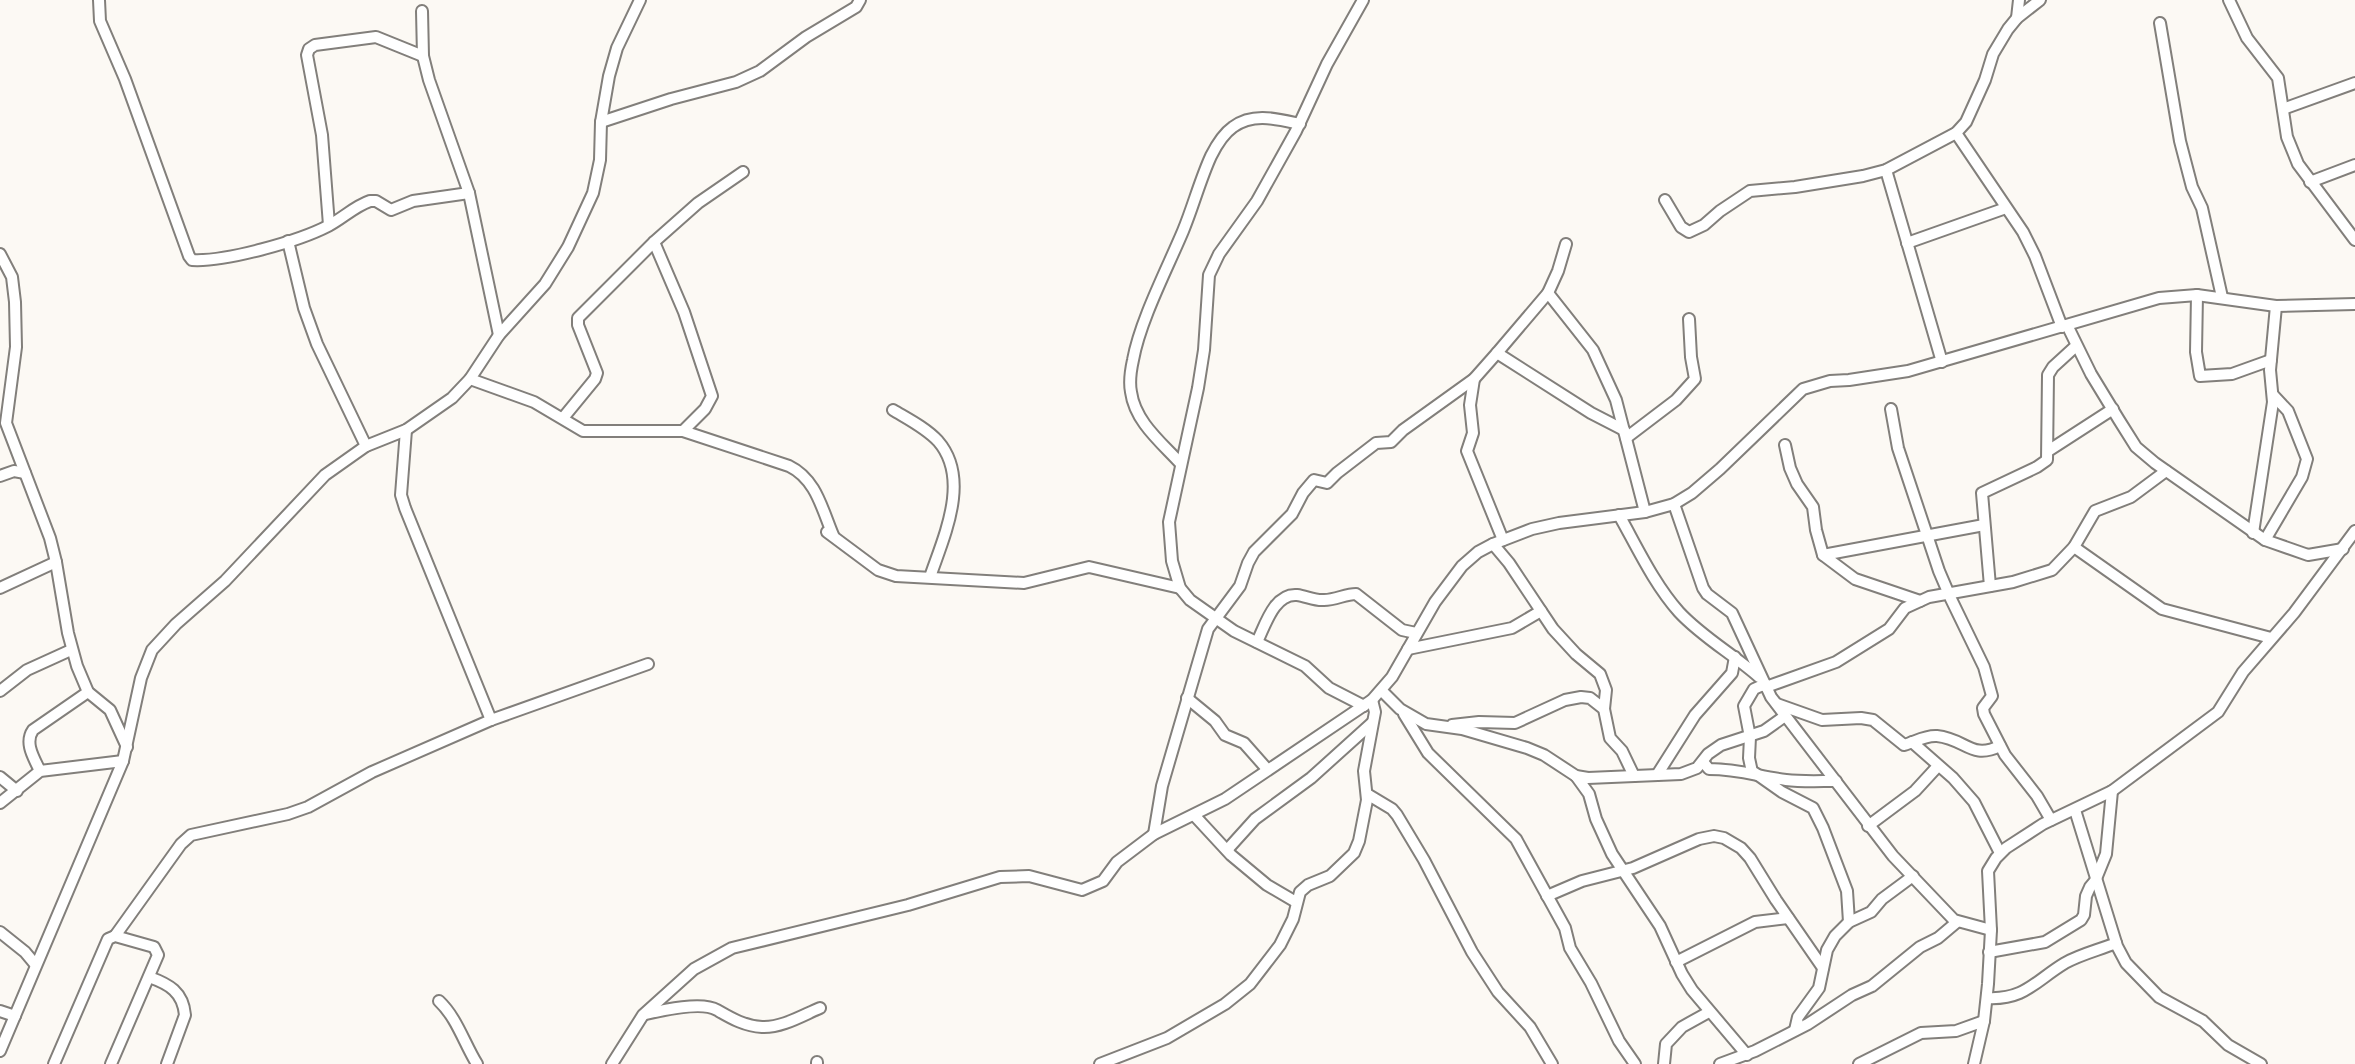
<svg xmlns="http://www.w3.org/2000/svg" width="2355" height="1064" viewBox="0 0 2355 1064" font-family="'Alegreya Sans',sans-serif">
	<style>
		.lines { fill: none; stroke-linecap: round; stroke-linejoin: round }
		.minor-casing { stroke: #827f7b; stroke-width: 14 }
		.minor { stroke: #fff; stroke-width: 10 }
	</style>
	<rect width="100%" height="100%" fill="#fcf9f4"/>
	<g class="lines">
		<defs>
			<g id="minor">
				<path d="M99,0l1,21 25,58 64,177 3,4c34,2 107,-19 136,-34 15,-8 27,-20 42,-25h6l15,9 22,-9 56,-8"/>
				<polyline points="1363,0 1327,64 1296,131 1257,201 1219,254 1209,275 1204,350 1198,388 1169,522 1172,561 1180,588 1190,600 1234,631 1305,666 1329,688 1364,706"/>
				<polyline points="2229,0 2247,38 2278,78 2287,137 2298,164 2355,240"/>
				<polyline points="422,11 423,56 429,80 469,193 499,335"/>
				<polyline points="2017,18 2019,0"/>
				<polyline points="2160,23 2180,141 2192,187 2202,208 2222,297"/>
				<polyline points="2283,109 2355,83"/>
				<polyline points="601,122 671,99 736,82 760,71 806,37 856,7 860,0"/>
				<polyline points="1956,133 2023,232 2035,256 2062,327"/>
				<polyline points="1886,170 1942,362"/>
				<polyline points="2310,182 2355,165"/>
				<polyline points="1665,200 1681,227 1689,232 1704,225 1720,211 1750,191 1795,187 1863,176 1886,170 1956,133 1966,122 1985,80 1993,54 2008,29 2017,18 2040,0"/>
				<polyline points="329,225 322,135 307,55 309,49 315,45 376,37 423,56"/>
				<polyline points="288,241 304,308 317,344 366,446"/>
				<polyline points="654,242 684,312 712,396 705,409 683,431"/>
				<polyline points="1907,243 2006,208"/>
				<polyline points="0,254 12,277 15,302 16,347 6,423 50,538 56,562 68,633 77,666 88,692 110,710 127,747"/>
				<polyline points="1548,293 1593,350 1616,400 1645,512"/>
				<polyline points="2197,295 2196,352 2200,376 2232,374 2271,360"/>
				<polyline points="2067,325 2091,374 2119,420 2136,447 2155,463 2265,540 2308,555 2343,549"/>
				<polyline points="1497,353 1591,413 1624,430"/>
				<path d="M470,379l64,23 49,29h100l106,35c27,13 33,43 44,69"/>
				<polyline points="1474,379 1470,405 1473,433 1467,451 1503,540"/>
				<polyline points="1891,409 1898,448 1939,571 1951,599 1984,667 1992,696 1983,708 1984,714 2005,755 2037,796 2051,820"/>
				<path d="M893,410c15,9 33,18 45,31 33,38 6,95 -8,136"/>
				<polyline points="563,418 595,379 597,373 578,325 578,318 654,242 698,203 743,172"/>
				<polyline points="406,430 401,495 405,508 491,720"/>
				<polyline points="1626,438 1676,400 1695,379 1691,357 1689,319"/>
				<polyline points="1785,445 1790,468 1797,484 1813,507 1816,530 1823,555 1855,579 1920,601"/>
				<polyline points="2048,451 2113,409"/>
				<path d="M1181,464c-19,-21 -46,-42 -50,-72 -2,-10 0,-23 2,-32 7,-39 34,-91 50,-129 10,-24 17,-51 28,-75 5,-10 12,-22 22,-29 20,-15 44,-8 67,-3"/>
				<polyline points="0,476 14,471 25,473"/>
				<polyline points="1674,504 1703,588 1707,594 1732,613 1771,697 1893,856 1954,920 1991,930"/>
				<path d="M1619,515c18,32 35,69 60,97 23,25 54,42 80,65"/>
				<polyline points="827,532 878,570 896,576 1024,583 1089,567 1180,588"/>
				<polyline points="2253,533 2273,402 2270,370 2276,306"/>
				<polyline points="2265,540 2302,477 2307,459 2288,411 2273,395"/>
				<polyline points="1493,544 1509,563 1553,629 1576,654 1600,674 1606,690 1604,709"/>
				<polyline points="2074,547 2162,609 2271,638"/>
				<polyline points="1823,555 1984,525"/>
				<polyline points="1990,586 1982,493 2037,467 2047,460 2048,375 2053,367 2076,346"/>
				<polyline points="0,588 56,562"/>
				<path d="M1257,642c8,-16 17,-49 40,-47 9,1 18,6 27,5 12,0 21,-6 32,-6l46,36 14,3"/>
				<polyline points="1408,649 1512,628 1541,611"/>
				<polyline points="1766,687 1836,662 1889,629 1905,608 1929,597 2013,582 2052,570 2074,547 2095,511 2131,497 2166,471"/>
				<polyline points="0,691 27,670 71,650"/>
				<polyline points="1382,691 1400,709 1426,724 1462,729 1527,748 1544,755 1576,776 1588,778 1681,774 1697,768 1708,754 1721,745 1764,731 1785,716"/>
				<polyline points="1187,698 1215,721 1225,735 1244,743 1267,769"/>
				<path d="M1777,704l45,16 39,-2 12,2 31,25c11,-3 21,-10 33,-9 29,3 34,24 63,10"/>
				<polyline points="1404,714 1428,753 1516,839 1565,928 1570,948 1591,983 1619,1041 1635,1064"/>
				<polyline points="1452,725 1479,722 1515,723 1565,700 1581,697 1590,698 1604,709 1610,738 1622,751 1634,776"/>
				<polyline points="1912,742 1953,778 1974,802 2000,853"/>
				<path d="M1703,762l6,7c30,0 48,7 77,11 16,2 34,1 50,1"/>
				<path d="M40,771c-6,-13 -16,-28 -7,-41l55,-38"/>
				<polyline points="1752,772 1749,758 1750,737 1744,706 1754,689 1765,684"/>
				<polyline points="1755,773 1782,792 1813,808 1823,828 1847,891 1849,922"/>
				<polyline points="1657,775 1695,715 1732,673 1735,657"/>
				<polyline points="1576,776 1589,794 1596,819 1612,854 1660,926 1682,974 1692,990 1747,1055"/>
				<polyline points="0,777 17,791"/>
				<polyline points="1367,794 1392,809 1397,815 1424,860 1472,952 1498,992 1530,1027 1552,1064"/>
				<polyline points="0,803 40,771 123,761"/>
				<polyline points="2075,810 2117,946 2126,963 2159,997 2203,1021 2228,1045 2261,1064"/>
				<polyline points="1194,815 1231,855 1267,885 1296,902"/>
				<polyline points="1868,826 1915,791 1938,766"/>
				<polyline points="1154,834 1162,786 1208,629 1240,586 1248,563 1254,552 1292,514 1303,493 1314,480 1327,483 1337,473 1376,443 1391,442 1403,430 1474,379 1497,353 1548,293 1558,271 1566,244"/>
				<polyline points="1227,850 1255,819 1311,778 1372,723"/>
				<polyline points="1547,896 1582,881 1633,868 1699,839 1714,836 1724,838 1741,848 1750,858 1776,900 1823,968"/>
				<polyline points="0,932 25,952 35,964"/>
				<polyline points="115,936 181,844 191,835 288,814 308,807 372,772 491,720 648,664"/>
				<polyline points="1989,952 2045,942 2081,920 2084,915 2086,896 2090,887 2095,881 2106,854 2112,791"/>
				<polyline points="1676,962 1755,922 1788,918"/>
				<path d="M149,977c20,7 34,15 36,38l-18,49"/>
				<path d="M1987,998c38,2 48,-17 78,-35 16,-9 34,-13 51,-20"/>
				<path d="M439,1001c18,17 25,42 38,63"/>
				<polyline points="0,1011 15,1016"/>
				<path d="M646,1014c17,-4 56,-13 71,-4 14,8 27,16 45,17 20,1 41,-12 58,-19"/>
				<polyline points="1795,1030 1798,1017 1819,988 1827,950 1835,936 1849,922 1871,912 1882,899 1913,876"/>
				<polyline points="0,1051 123,761 141,678 152,650 176,624 225,581 325,475 366,446 406,430 452,398 470,379 499,335 545,284 568,247 593,193 600,160 601,122 609,76 617,48 640,0"/>
				<polyline points="817,1062 817,1064"/>
				<polyline points="54,1064 108,939 115,936 154,947 158,955 111,1064"/>
				<polyline points="612,1064 643,1015 694,969 732,948 908,905 1000,877 1029,876 1082,890 1103,881 1117,862 1154,834 1225,799 1372,700 1392,677 1435,602 1462,566 1478,552 1493,544 1532,529 1559,523 1645,512 1674,504 1692,493 1720,469 1803,389 1830,381 1849,380 1908,371 2159,298 2197,295 2276,306 2355,304"/>
				<polyline points="1100,1064 1167,1038 1225,1004 1250,984 1280,945 1293,919 1300,892 1308,885 1330,876 1354,853 1359,841 1367,800 1364,771 1375,712 1372,700"/>
				<polyline points="1664,1064 1666,1044 1682,1027 1709,1012"/>
				<polyline points="1720,1064 1755,1051 1808,1024 1852,995 1872,986 1920,947 1938,938 1957,922"/>
				<polyline points="1859,1064 1921,1033 1956,1031 1984,1021"/>
				<polyline points="1974,1064 1984,1021 1988,984 1991,930 1988,871 1996,858 2006,848 2043,824 2112,791 2218,712 2243,672 2294,613 2355,531"/>
			</g>
		</defs>
		<!-- minor casing -->
		<use href="#minor" class="minor-casing"/>
		<!-- minor -->
		<use href="#minor" class="minor"/>
	</g>
</svg>
